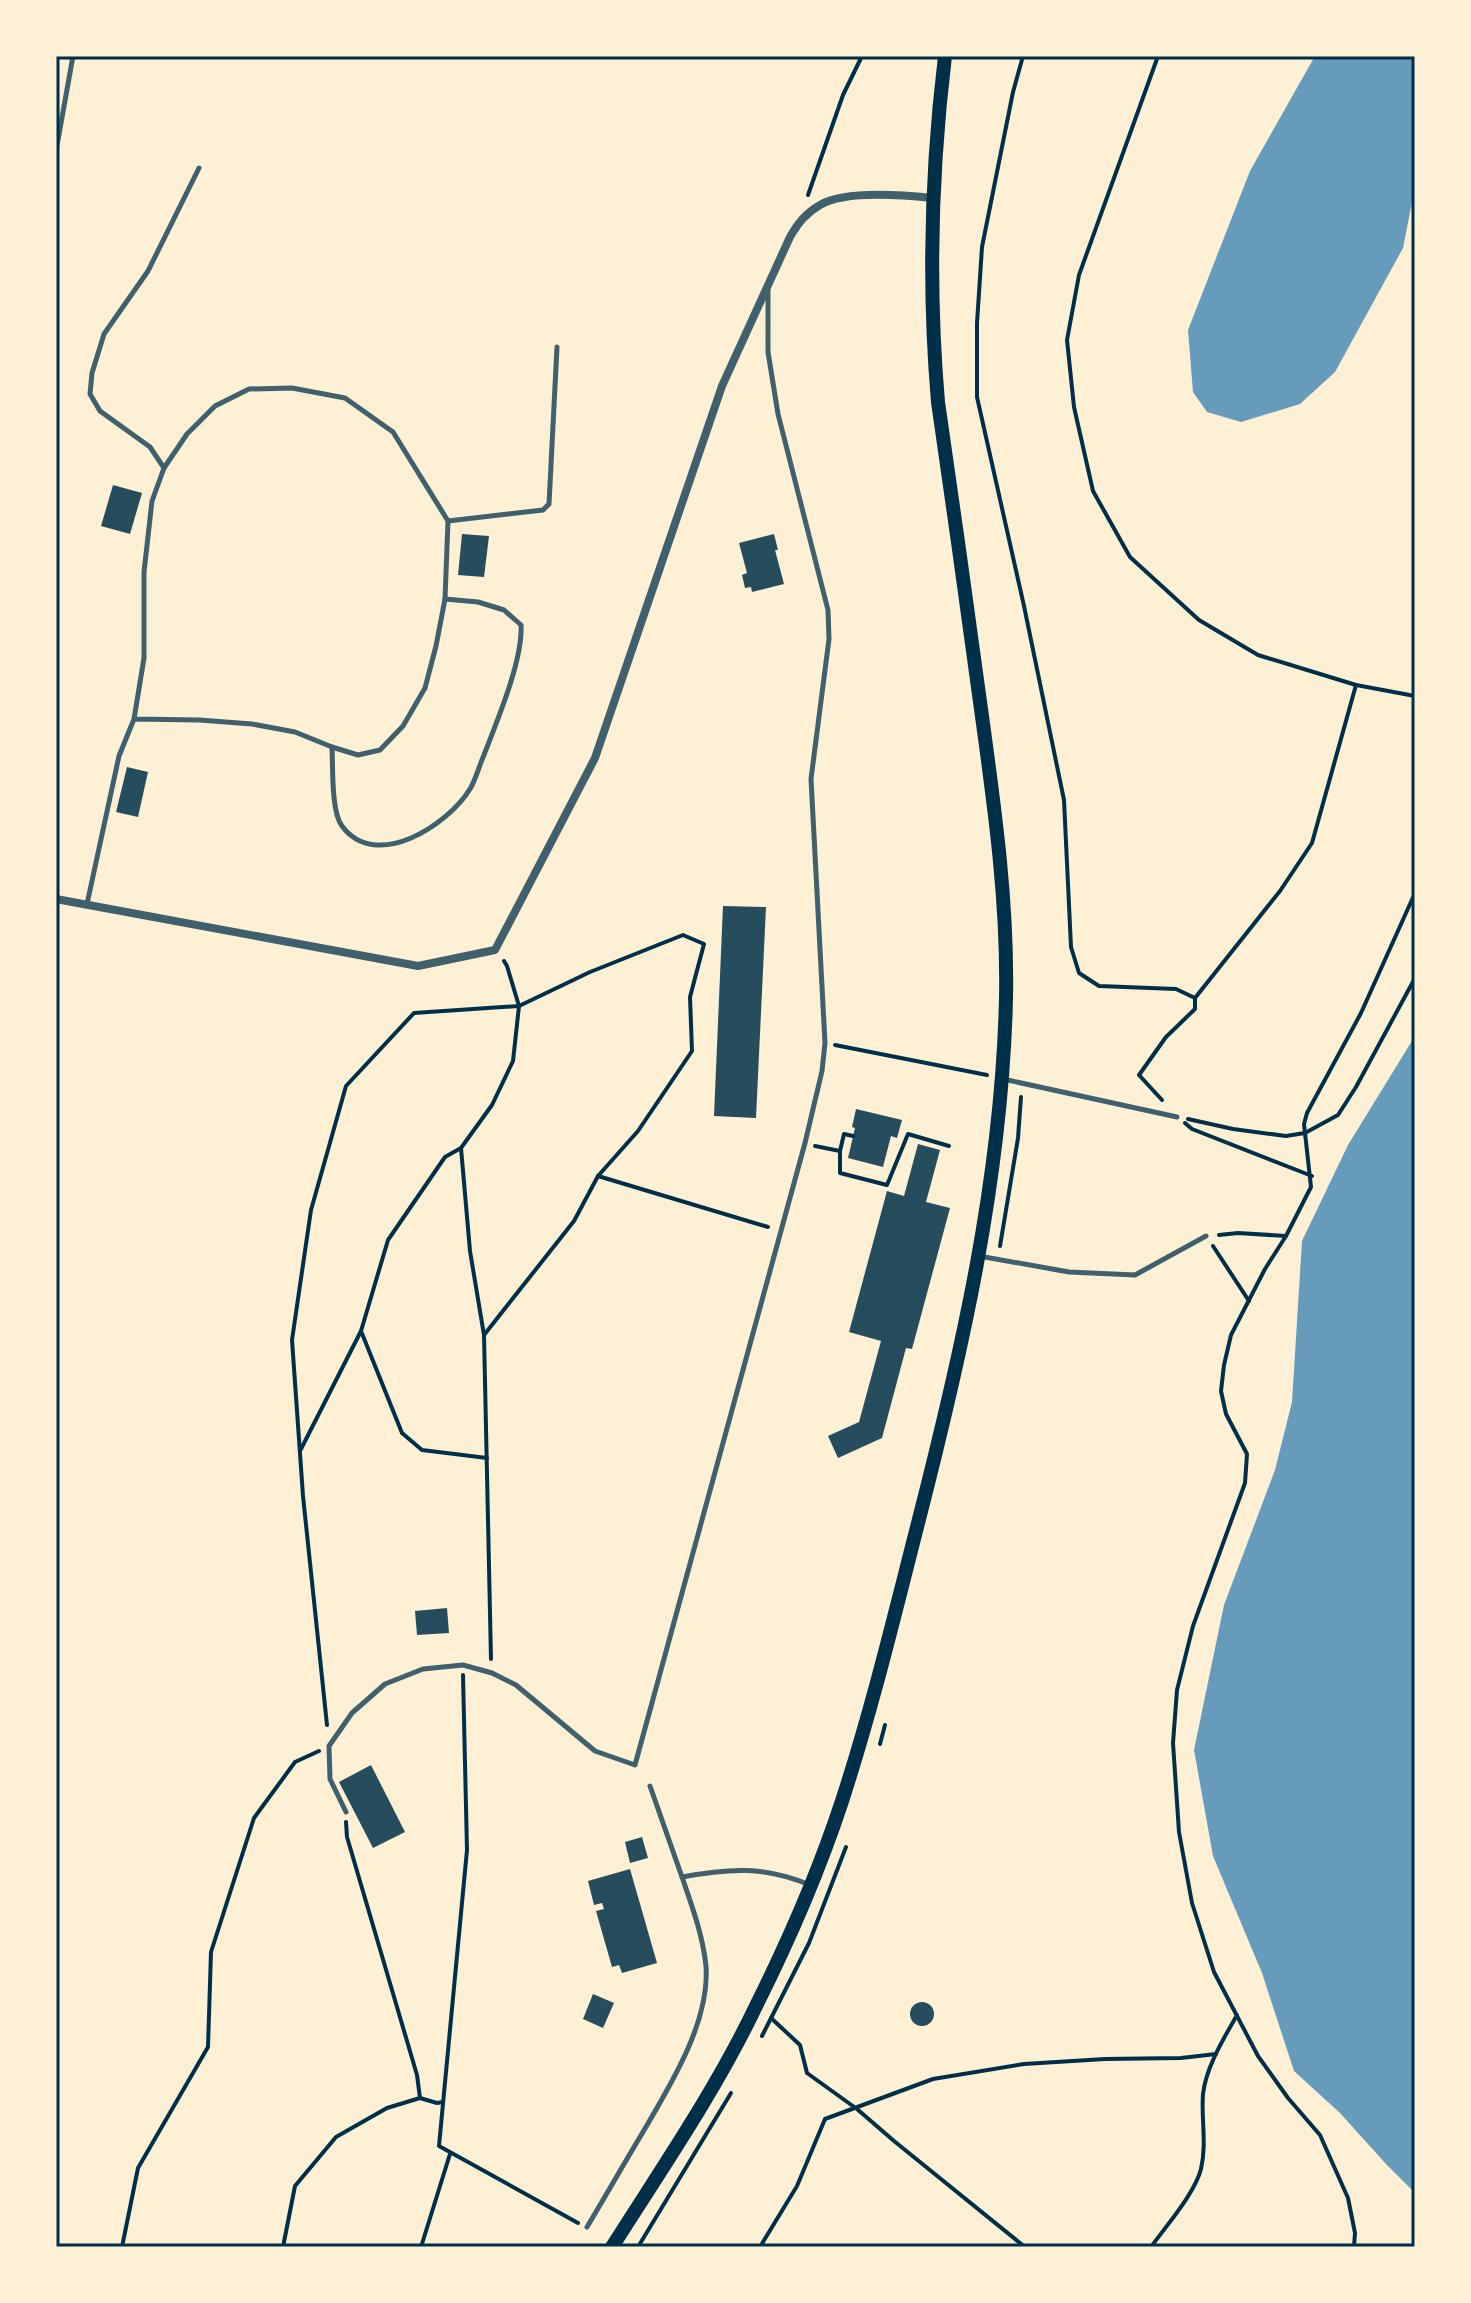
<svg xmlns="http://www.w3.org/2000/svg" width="1471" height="2303" viewBox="0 0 1471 2303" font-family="Lato,sans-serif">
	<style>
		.water { fill: #669bbc }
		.building { fill: #264d5e }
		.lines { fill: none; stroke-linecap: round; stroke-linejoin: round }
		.path { stroke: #003049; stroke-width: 4 }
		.service { stroke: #3f606c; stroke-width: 5 }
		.minor { stroke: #3f606c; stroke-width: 8 }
		.secondary { stroke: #003049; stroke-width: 14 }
		.neatline { fill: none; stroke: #003049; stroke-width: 3 }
	</style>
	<rect width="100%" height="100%" fill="#fdf0d5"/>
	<!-- water -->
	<g class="water">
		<polygon points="1315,56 1415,56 1415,187 1403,248 1335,372 1300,404 1241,422 1207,412 1193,392 1188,330 1250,171"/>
		<polygon points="1415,1036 1415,2193 1386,2164 1340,2113 1294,2071 1262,1973 1213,1856 1194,1750 1224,1605 1275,1470 1292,1402 1302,1241 1348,1145"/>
	</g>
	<!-- building -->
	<g class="building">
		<polygon points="113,485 142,493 130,534 101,526"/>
		<polygon points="462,534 489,536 484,577 458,575"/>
		<polygon points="774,534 778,550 775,550 784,584 752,592 751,587 745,588 742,575 747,573 739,543"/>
		<polygon points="127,767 148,772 138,817 116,812"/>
		<polygon points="723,906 766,907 756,1118 714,1116"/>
		<polygon points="856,1109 902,1120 897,1138 891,1136 883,1167 848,1158 855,1128 852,1127"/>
		<polygon points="918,1144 940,1150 926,1202 950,1208 912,1349 906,1348 882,1438 838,1458 828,1436 859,1422 881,1341 849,1332 887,1191 904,1196"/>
		<polygon points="447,1608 449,1633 417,1635 415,1611"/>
		<polygon points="371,1765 405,1832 373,1848 339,1782"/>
		<polygon points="642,1837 648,1858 630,1863 625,1842"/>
		<polygon points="630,1869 657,1963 622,1973 619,1965 612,1967 596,1911 604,1909 602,1903 594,1905 588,1881"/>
		<polygon points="593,1994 614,2003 603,2028 583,2019"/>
		<circle cx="922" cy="2014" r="12"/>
	</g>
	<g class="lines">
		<!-- path -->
		<g class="path">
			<polyline points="1023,56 1013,92 982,247 977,323 977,397 1024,606 1064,800 1071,947 1079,973 1099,986 1176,989 1195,998 1195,1009 1166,1037 1139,1075 1162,1100"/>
			<polyline points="1158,56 1079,275 1067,340 1074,407 1093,491 1130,557 1199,620 1258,655 1356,685 1415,696"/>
			<polyline points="808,195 843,95 862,56"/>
			<polyline points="1195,998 1280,891 1312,843 1356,685"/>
			<polyline points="835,1045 987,1075"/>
			<polyline points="1188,1119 1233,1129 1286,1136 1305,1133 1338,1115 1356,1087 1415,978"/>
			<polyline points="1185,1123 1192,1129 1312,1176"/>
			<polyline points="815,1146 840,1151 840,1173 887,1185 908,1134 949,1146"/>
			<polyline points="461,1148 470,1251 484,1335"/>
			<polyline points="840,1151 844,1134 853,1136"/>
			<polyline points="598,1176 768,1227"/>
			<polyline points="1219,1235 1238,1233 1286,1236"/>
			<polyline points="1000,1246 1018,1138 1021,1097"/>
			<polyline points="1213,1246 1249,1301"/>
			<polyline points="361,1331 402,1433 422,1450 487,1458"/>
			<polyline points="301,1449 361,1331 388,1240 445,1157 461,1148 492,1105 513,1061 519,1006 507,966 504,961"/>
			<polyline points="463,1675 467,1850 439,2146 578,2223"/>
			<polyline points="327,1725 303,1496 292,1340 311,1210 346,1086 414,1013 519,1006 590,972 683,935 704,944 690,997 692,1051 638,1131 598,1176 574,1221 484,1335 491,1659"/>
			<polyline points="880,1744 885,1725"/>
			<polyline points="346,1822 347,1837 417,2075 420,2098 437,2103 443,2102"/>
			<polyline points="771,2018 800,2045 807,2073 857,2109 894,2141 1025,2247"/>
			<polyline points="762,2036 809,1943 846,1847"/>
			<polyline points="122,2247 138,2168 208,2047 211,1952 254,1818 295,1762 319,1751"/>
			<polyline points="283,2247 295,2186 336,2137 387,2108 420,2098"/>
			<polyline points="421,2247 450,2154"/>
			<polyline points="638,2247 731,2093"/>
			<polyline points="760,2247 797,2186 825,2119 933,2079 1024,2064 1105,2059 1181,2058 1216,2054"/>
			<path d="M1151,2247c15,-21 44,-54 50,-78 6,-26 0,-50 2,-75 3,-27 21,-56 34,-79"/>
			<polyline points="1354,2247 1355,2233 1348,2198 1320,2135 1288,2098 1258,2056 1214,1972 1192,1903 1179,1832 1173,1743 1177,1690 1193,1626 1245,1483 1247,1454 1226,1414 1221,1391 1224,1365 1231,1335 1265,1269 1286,1236 1311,1187 1304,1124 1307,1113 1361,1013 1415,893"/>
		</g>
		<!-- service -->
		<g class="service">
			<polyline points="56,151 73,56"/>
			<polyline points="164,468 150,447 100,411 90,394 92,373 104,334 148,271 199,168"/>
			<polyline points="448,521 543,510 549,504 557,347"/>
			<path d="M332,747c1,19 -1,65 10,79 34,46 106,-1 128,-37 6,-10 9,-23 14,-34 13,-34 39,-95 37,-130l-17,-15 -26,-8 -33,-3"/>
			<polyline points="87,904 119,756 134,719 199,720 252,724 295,732 332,747 358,755 380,750 403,726 425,688 436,646 445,599 448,521 393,432 345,398 292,388 249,389 215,406 187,434 164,468 152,501 144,572 144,658 134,719"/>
			<polyline points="1003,1079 1177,1117"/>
			<polyline points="979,1256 1069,1272 1135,1275 1206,1236"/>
			<path d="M650,1786l32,91c47,-9 83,-11 128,8"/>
			<polyline points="346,1812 330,1779 329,1746 352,1713 385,1684 423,1669 463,1665 492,1673 516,1685 595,1751 635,1765 805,1143 822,1071 825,1043 811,779 829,639 828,610 778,414 768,352 768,289"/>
			<path d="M587,2227c18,-30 35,-60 53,-90 28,-48 70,-113 66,-171 -3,-30 -14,-60 -24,-89"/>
		</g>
		<!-- minor -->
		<path class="minor" d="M56,899l362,67 77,-16 100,-192 127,-372 68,-149c8,-14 16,-24 30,-32 25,-15 83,-10 112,-7"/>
		<!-- secondary -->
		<path class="secondary" d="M612,2247c50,-79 104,-157 144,-241 33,-66 63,-135 86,-205 29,-89 51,-180 74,-270 45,-175 86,-352 90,-533 2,-97 -12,-194 -25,-289 -14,-102 -28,-205 -43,-307 -10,-116 -7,-230 7,-346"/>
	</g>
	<!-- border -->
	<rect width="1471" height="2303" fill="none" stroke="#fdf0d5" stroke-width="116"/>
	<rect x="58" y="58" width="1355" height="2187" class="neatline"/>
</svg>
